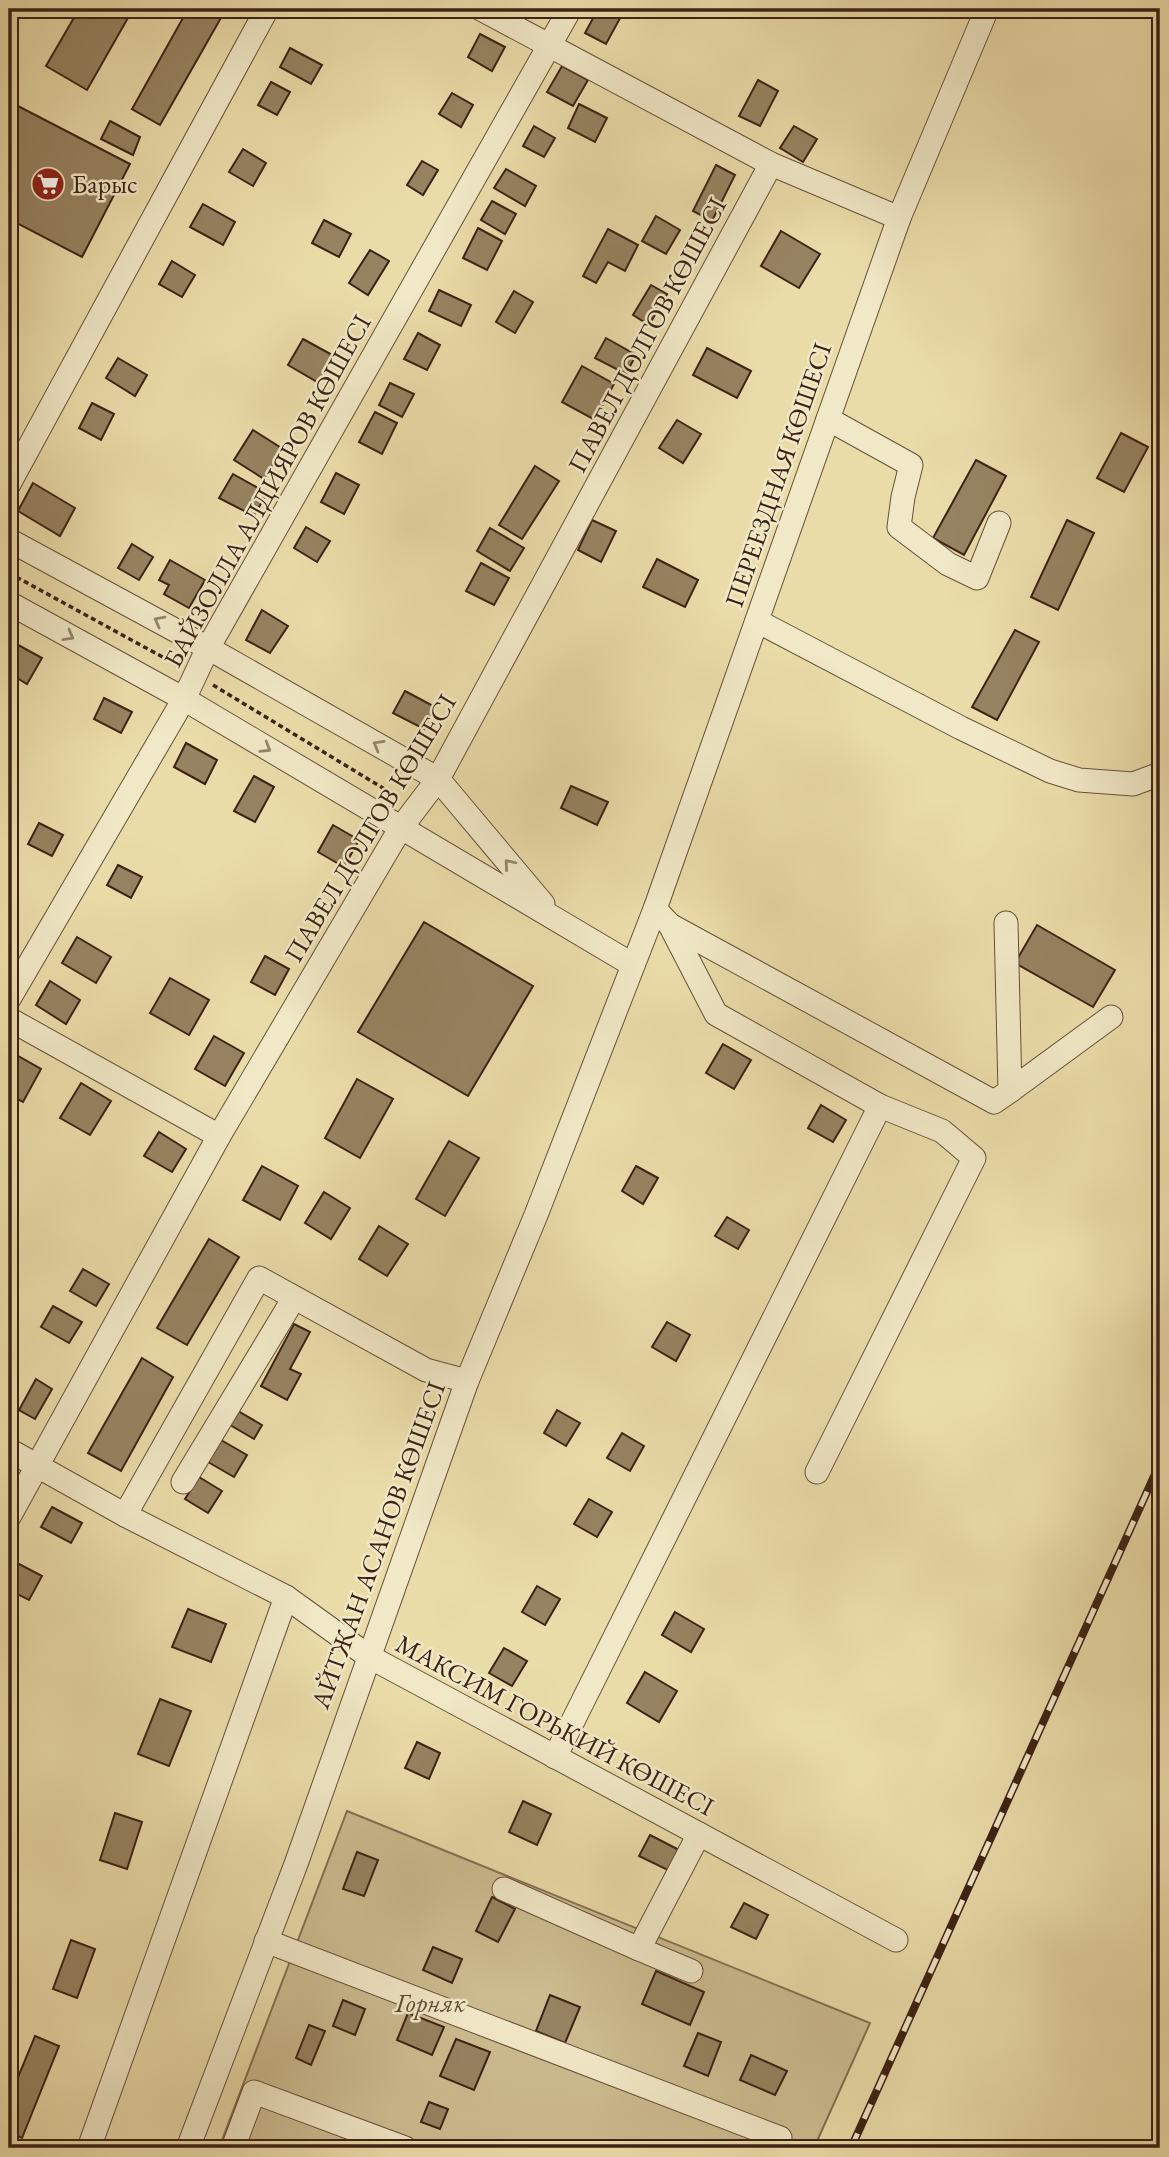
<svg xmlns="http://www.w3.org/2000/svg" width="1169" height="2157" viewBox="0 0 1169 2157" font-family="'EB Garamond',serif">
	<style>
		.green { fill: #ccbc90; stroke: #846f52; stroke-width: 2 }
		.building { fill: #968361; stroke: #3c2214; stroke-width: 2 }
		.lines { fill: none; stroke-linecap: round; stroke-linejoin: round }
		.minor-casing { stroke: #685039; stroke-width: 25 }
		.path { stroke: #3c2214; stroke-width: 3.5; stroke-dasharray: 5 3.5; stroke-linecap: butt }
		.minor { stroke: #f1e8c7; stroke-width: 23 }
		.rail-casing { stroke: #3c2214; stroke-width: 8 }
		.rail { stroke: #f1e8c7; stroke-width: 5; stroke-dasharray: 16; stroke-linecap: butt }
		.oneway { stroke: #96856e }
		.labels { text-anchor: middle; stroke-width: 5; stroke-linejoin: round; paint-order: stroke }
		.poi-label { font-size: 26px; fill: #3c2214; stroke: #f1e8c7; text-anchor: start }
		.street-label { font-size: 26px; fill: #3c2214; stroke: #f1e8c7 }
		.park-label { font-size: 26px; font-style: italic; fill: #604833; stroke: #f1e8c7 }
	</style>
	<rect width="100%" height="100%" fill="#eadca9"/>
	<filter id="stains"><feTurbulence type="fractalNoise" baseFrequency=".00286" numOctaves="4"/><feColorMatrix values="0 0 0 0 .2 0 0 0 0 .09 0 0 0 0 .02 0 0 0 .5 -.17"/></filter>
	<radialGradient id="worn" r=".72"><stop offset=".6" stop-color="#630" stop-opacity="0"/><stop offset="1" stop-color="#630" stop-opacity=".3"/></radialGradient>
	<!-- green -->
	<polygon class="green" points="347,1811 870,2023 814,2148 219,2148"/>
	<!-- building -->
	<g class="building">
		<polygon points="79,9 133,9 87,90 46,66"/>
		<polygon points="188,9 226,9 160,125 132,109"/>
		<polygon points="598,9 625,9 606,44 585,33"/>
		<polygon points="480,34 505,47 492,71 468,57"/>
		<polygon points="290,48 322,65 311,84 280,67"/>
		<polygon points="562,66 588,80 573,106 547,92"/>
		<polygon points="758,80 778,91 760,126 739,116"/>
		<polygon points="271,82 290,92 277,115 258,105"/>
		<polygon points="452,93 473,105 461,127 439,114"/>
		<polygon points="579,104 607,118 595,142 568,128"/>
		<polygon points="16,105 130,164 82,257 9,219 9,118"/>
		<polygon points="110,121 140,137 133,155 101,139"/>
		<polygon points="534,126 555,138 544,157 523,146"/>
		<polygon points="794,126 817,139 803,162 780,148"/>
		<polygon points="243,149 266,163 253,186 229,172"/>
		<polygon points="422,161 438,170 423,195 407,185"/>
		<polygon points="716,165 735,175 712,221 693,211"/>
		<polygon points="506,169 536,186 525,206 494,188"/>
		<polygon points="492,201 516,214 505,234 481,220"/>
		<polygon points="203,204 235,222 223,245 190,227"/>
		<polygon points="656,216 680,230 666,254 642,241"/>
		<polygon points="324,220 351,234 339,257 312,243"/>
		<polygon points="478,228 502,241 487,270 463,258"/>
		<polygon points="608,229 638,245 625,271 608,262 596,283 583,276"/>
		<polygon points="781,231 820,254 799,288 761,266"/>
		<polygon points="370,250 389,261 368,295 349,283"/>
		<polygon points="172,261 195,275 182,297 159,284"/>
		<polygon points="651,285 667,294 649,325 633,315"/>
		<polygon points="439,290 471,305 461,326 429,311"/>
		<polygon points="514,291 533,302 515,333 496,322"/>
		<polygon points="418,333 440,345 427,370 404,359"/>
		<polygon points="606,338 636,355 626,374 595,358"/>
		<polygon points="303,339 334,356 319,383 288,365"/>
		<polygon points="707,348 751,371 737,398 693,375"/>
		<polygon points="118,358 147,375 135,396 106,378"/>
		<polygon points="582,366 614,384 595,420 562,402"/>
		<polygon points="390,383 414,394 402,417 379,405"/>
		<polygon points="92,403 114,414 101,440 79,428"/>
		<polygon points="375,412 397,423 382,454 359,442"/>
		<polygon points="677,420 701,434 683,463 659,448"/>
		<polygon points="253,430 283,449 264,479 234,460"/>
		<polygon points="1121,433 1148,447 1124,492 1097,478"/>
		<polygon points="976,460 1006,476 964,555 933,538"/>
		<polygon points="535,466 559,481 522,539 499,525"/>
		<polygon points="336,473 359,485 344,514 321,502"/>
		<polygon points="233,474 267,493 254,516 219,498"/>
		<polygon points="33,483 75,508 60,536 18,511"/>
		<polygon points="592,520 616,531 601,562 578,550"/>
		<polygon points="1067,520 1094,533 1058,610 1031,597"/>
		<polygon points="306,527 330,541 317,562 294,548"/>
		<polygon points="490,528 524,548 510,571 477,551"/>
		<polygon points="132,544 153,557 139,580 118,568"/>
		<polygon points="657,559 698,580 685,607 643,587"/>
		<polygon points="170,560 205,580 189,608 164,594 169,585 159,580"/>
		<polygon points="481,563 509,578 494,605 466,591"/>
		<polygon points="262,610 288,626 270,653 246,640"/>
		<polygon points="1015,630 1039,642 997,720 972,707"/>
		<polygon points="9,640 42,658 27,684 9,673"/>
		<polygon points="405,691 435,707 424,729 393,713"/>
		<polygon points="104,698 132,712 121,733 94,719"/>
		<polygon points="186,743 217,760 205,784 174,767"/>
		<polygon points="254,776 274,787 255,822 234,811"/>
		<polygon points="571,786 608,802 597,825 561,808"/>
		<polygon points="39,823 63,835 52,856 28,844"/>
		<polygon points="333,825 359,840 344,867 318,852"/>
		<polygon points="118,865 142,877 131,898 107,885"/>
		<polygon points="424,922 533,986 468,1096 358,1032"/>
		<polygon points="1037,925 1115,970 1093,1007 1015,963"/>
		<polygon points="77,937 111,957 96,983 62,963"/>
		<polygon points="265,956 289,969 275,995 251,982"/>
		<polygon points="170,978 209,1000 189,1035 150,1013"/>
		<polygon points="50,981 80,1000 66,1024 36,1005"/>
		<polygon points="214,1036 244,1053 225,1086 195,1069"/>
		<polygon points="723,1044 751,1060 734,1089 706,1073"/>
		<polygon points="13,1053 41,1069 23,1102 9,1095 9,1061"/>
		<polygon points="357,1079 393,1099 360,1158 325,1138"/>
		<polygon points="81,1083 111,1101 90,1135 60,1118"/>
		<polygon points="821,1105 846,1120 833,1142 808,1128"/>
		<polygon points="159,1132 186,1149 172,1172 144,1156"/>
		<polygon points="449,1141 479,1158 445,1216 416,1199"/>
		<polygon points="262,1166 298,1186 280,1220 243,1200"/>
		<polygon points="636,1166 658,1178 643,1204 622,1191"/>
		<polygon points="324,1192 350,1208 331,1239 305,1223"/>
		<polygon points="727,1217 749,1230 738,1249 715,1236"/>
		<polygon points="379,1226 408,1244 387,1276 359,1259"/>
		<polygon points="209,1239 239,1257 187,1345 157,1328"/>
		<polygon points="83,1269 109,1284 96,1306 70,1291"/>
		<polygon points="53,1306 82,1322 69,1343 41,1327"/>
		<polygon points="667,1322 690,1335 676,1361 652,1347"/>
		<polygon points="294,1324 310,1332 290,1369 301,1374 287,1400 261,1386"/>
		<polygon points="142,1358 173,1377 121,1471 88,1453"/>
		<polygon points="36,1379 52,1389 35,1419 19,1410"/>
		<polygon points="557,1410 580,1423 566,1446 544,1433"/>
		<polygon points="238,1411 262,1425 254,1439 230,1425"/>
		<polygon points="622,1433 644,1446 630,1471 607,1458"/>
		<polygon points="221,1440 247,1455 234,1477 208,1462"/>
		<polygon points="199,1477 222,1491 208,1513 185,1499"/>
		<polygon points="589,1499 612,1512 597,1537 574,1524"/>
		<polygon points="52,1507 82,1523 71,1543 41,1527"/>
		<polygon points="19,1564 42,1576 29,1600 9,1590 9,1582"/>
		<polygon points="537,1586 560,1599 545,1625 522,1612"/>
		<polygon points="188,1609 226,1624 211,1662 172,1647"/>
		<polygon points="675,1612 704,1629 691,1652 662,1635"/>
		<polygon points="504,1648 527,1661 512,1686 489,1673"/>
		<polygon points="645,1672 677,1691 659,1722 627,1703"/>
		<polygon points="160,1699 191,1711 169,1766 138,1754"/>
		<polygon points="417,1742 440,1753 429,1779 405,1768"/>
		<polygon points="523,1801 551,1814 537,1845 509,1832"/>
		<polygon points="115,1813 142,1822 127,1869 100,1860"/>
		<polygon points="650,1835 685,1853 674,1873 639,1856"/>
		<polygon points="357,1852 378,1860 364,1896 343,1889"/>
		<polygon points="492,1897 515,1909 498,1942 476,1931"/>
		<polygon points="744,1903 768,1915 756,1939 731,1927"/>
		<polygon points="71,1940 95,1949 77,1998 53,1989"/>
		<polygon points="433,1947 462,1959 452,1983 423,1970"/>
		<polygon points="656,1971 704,1992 690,2025 642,2004"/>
		<polygon points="550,1995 580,2007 565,2043 536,2031"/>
		<polygon points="343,2000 365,2009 355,2035 333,2026"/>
		<polygon points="408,2013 444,2027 432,2055 397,2040"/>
		<polygon points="309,2025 325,2031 311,2065 296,2058"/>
		<polygon points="698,2033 721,2042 708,2076 684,2066"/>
		<polygon points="35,2036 59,2046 22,2138 9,2132 9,2099"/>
		<polygon points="456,2039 490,2052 474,2090 440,2076"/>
		<polygon points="751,2055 787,2071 775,2095 740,2080"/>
		<polygon points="429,2102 448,2109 440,2129 421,2122"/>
	</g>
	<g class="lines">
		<defs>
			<g id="minor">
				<polyline points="481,9 771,164 899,218"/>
				<polyline points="828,419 911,465 903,497 899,527 948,564 977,578 999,523"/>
				<polyline points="9,484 267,9"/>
				<polyline points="9,540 208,648 438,779 543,904"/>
				<polyline points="9,603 184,699 633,965"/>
				<polyline points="757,621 961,728 1050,771 1079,780 1133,784 1160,774"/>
				<polyline points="670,925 994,1102 1010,1091 1006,923"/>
				<polyline points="9,999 184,699 208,648 570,9"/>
				<polyline points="9,1019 219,1136"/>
				<polyline points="1010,1091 1111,1017"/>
				<polyline points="9,1450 125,1515 286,1597 368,1656 896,1940"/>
				<polyline points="817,1472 974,1158 942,1131 880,1106"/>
				<polyline points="183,1482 294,1298"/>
				<polyline points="125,1515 259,1278 426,1370 467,1381"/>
				<polyline points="9,1517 219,1136 400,829 438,779 771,164"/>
				<polyline points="555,1757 880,1106 716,1014 670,925 655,909"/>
				<polyline points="504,1889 639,1949 699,1834"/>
				<polyline points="266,1941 780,2138"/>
				<polyline points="639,1949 691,1971"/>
				<polyline points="89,2148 286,1597"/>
				<polyline points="188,2148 296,1864 467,1381 536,1215 655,909 899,218 987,9"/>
				<polyline points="233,2148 254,2092 405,2148"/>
			</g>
		</defs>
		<!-- minor casing -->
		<use href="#minor" class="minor-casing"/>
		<!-- path -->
		<g class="path">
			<polyline points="9,573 179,666"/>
			<polyline points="213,685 401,799"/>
		</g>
		<!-- minor -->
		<use href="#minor" class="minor"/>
		<defs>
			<polyline id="rail" points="851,2148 1160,1463"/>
		</defs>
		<!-- rail casing -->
		<use href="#rail" class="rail-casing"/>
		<!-- rail -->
		<use href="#rail" class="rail"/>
	</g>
	<!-- one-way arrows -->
	<defs><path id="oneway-chevron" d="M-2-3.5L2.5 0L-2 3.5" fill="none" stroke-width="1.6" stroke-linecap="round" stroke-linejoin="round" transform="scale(1.75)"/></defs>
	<g class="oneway">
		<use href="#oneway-chevron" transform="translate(159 621) rotate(-152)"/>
		<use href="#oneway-chevron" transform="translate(69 636) rotate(29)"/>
		<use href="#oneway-chevron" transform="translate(378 745) rotate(-150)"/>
		<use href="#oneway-chevron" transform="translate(266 748) rotate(31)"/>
		<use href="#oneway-chevron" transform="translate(509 864) rotate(-130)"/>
	</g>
	<!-- icons -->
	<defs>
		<symbol id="supermarket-disc" viewBox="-11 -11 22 22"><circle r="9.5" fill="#8f2418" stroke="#f1e8c7"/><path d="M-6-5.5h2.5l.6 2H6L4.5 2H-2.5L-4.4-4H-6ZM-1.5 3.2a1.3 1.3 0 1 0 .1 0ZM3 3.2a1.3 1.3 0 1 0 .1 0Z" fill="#fff"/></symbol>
	</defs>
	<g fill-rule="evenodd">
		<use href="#supermarket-disc" x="29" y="165" width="38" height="38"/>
	</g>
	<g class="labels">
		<!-- poi labels -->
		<g class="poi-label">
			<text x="72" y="193">Барыс</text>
		</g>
		<!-- street labels -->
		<g class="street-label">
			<text transform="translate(647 335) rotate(-62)" y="9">ПАВЕЛ ДОЛГОВ КӨШЕСІ</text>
			<text transform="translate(778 475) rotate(-71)" y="9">ПЕРЕЕЗДНАЯ КӨШЕСІ</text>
			<text transform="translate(267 491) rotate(-61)" y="9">БАЙЗОЛЛА АЛДИЯРОВ КӨШЕСІ</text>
			<text transform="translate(370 828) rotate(-59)" y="9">ПАВЕЛ ДОЛГОВ КӨШЕСІ</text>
			<text transform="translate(378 1545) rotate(-70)" y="9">АЙТЖАН АСАНОВ КӨШЕСІ</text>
			<text transform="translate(555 1725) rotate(28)" y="9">МАКСИМ ГОРЬКИЙ КӨШЕСІ</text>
		</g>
		<!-- park labels -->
		<g class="park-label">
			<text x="430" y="2012">Горняк</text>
		</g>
	</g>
	<!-- margin -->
	<rect width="1169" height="2157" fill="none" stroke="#eadca9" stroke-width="35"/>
	<rect x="10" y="10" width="1148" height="2136" fill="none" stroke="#3c2214" stroke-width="3.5"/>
	<rect x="18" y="18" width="1134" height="2122" fill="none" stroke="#3c2214" stroke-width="2"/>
	<rect width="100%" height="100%" filter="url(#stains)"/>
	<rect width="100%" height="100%" fill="url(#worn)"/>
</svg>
